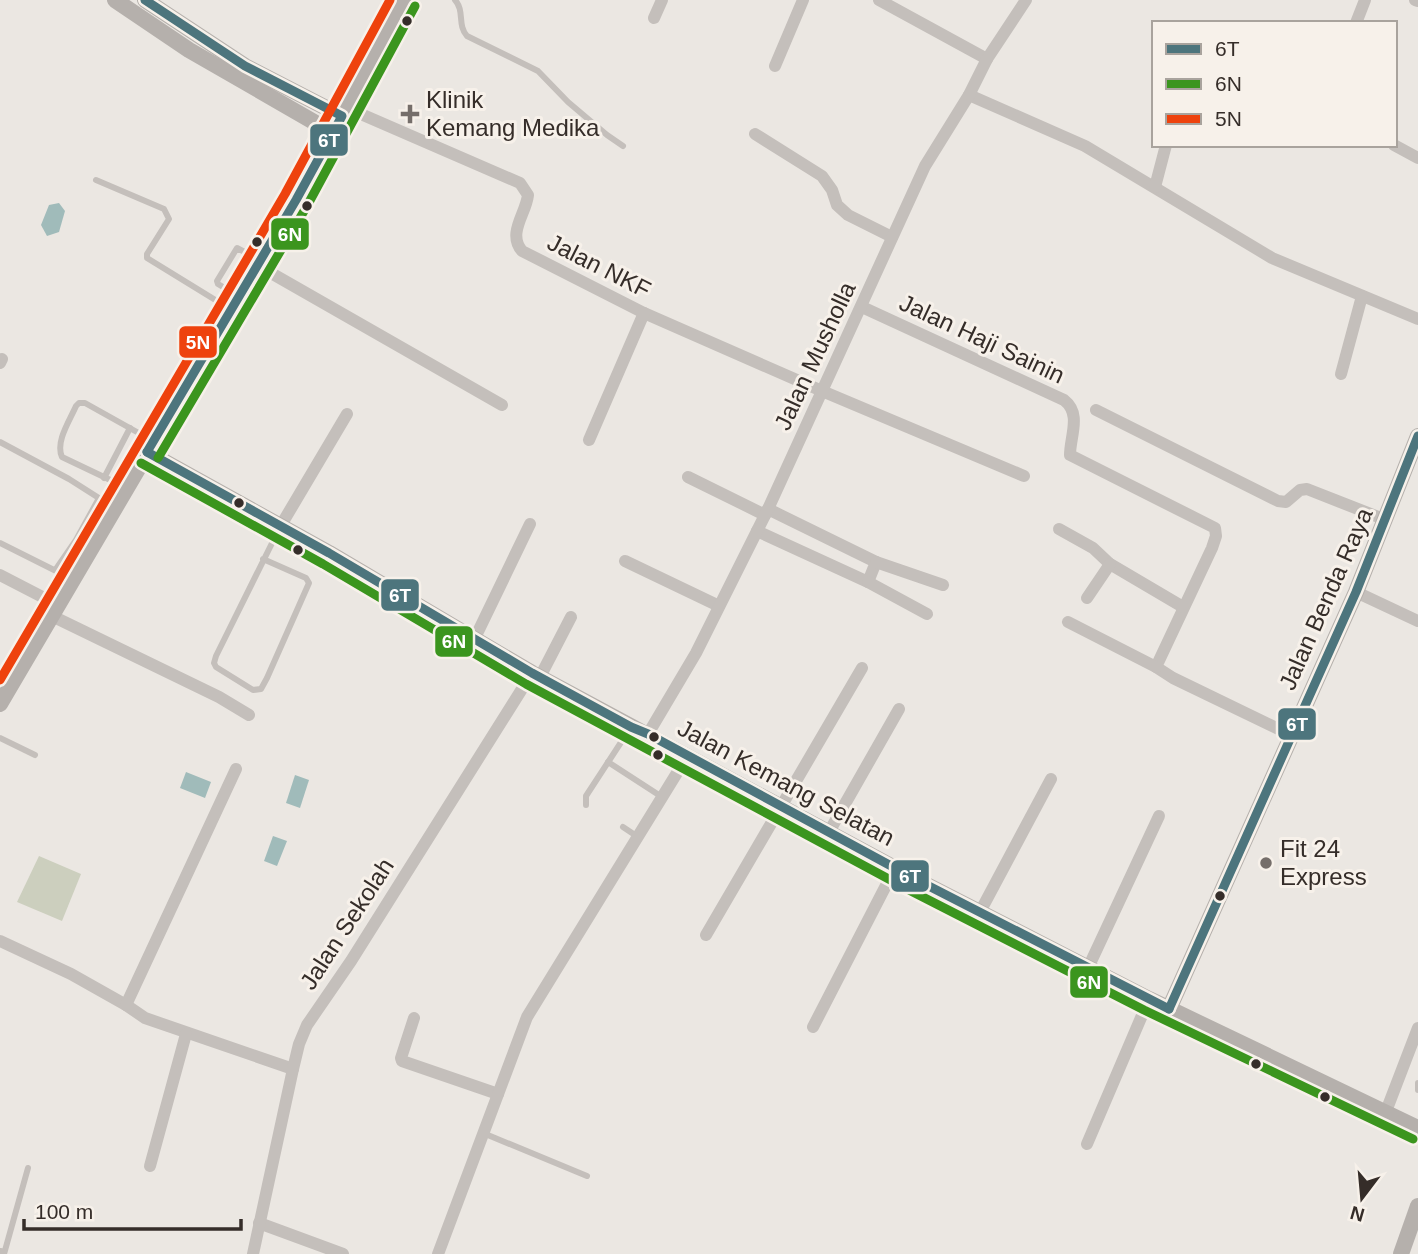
<svg xmlns="http://www.w3.org/2000/svg" width="1418" height="1254" viewBox="0 0 1418 1254" font-family="Helvetica,sans-serif">
	<style>
		.green { fill: #cccfbe }
		.water { fill: #a0bbba }
		.lines { fill: none; stroke-linecap: round; stroke-linejoin: round }
		.lane { stroke: #c4bfbb; stroke-width: 6 }
		.street { stroke: #c4bfbb; stroke-width: 12 }
		.secondary { stroke: #b5b0ac; stroke-width: 16 }
		.bus-1-casing { stroke: #f7f1ea; stroke-width: 14 }
		.bus-2-casing { stroke: #f7f1ea; stroke-width: 14 }
		.bus-3-casing { stroke: #f7f1ea; stroke-width: 14 }
		.bus-1 { stroke: #4d757d; stroke-width: 9 }
		.bus-2 { stroke: #3b951e; stroke-width: 9 }
		.bus-3 { stroke: #ee420d; stroke-width: 9 }
		.bus-dot { fill: #352d29; stroke: #f7f1ea; stroke-width: 2.5 }
		.poi-dot { fill: #756e6a; stroke: #f7f1ea; stroke-width: 2.5 }
		.labels { text-anchor: middle; stroke-width: 6; stroke-linejoin: round; paint-order: stroke }
		.poi-label { font-size: 24px; fill: #352d29; stroke: #f7f1ea; text-anchor: start }
		.street-label { font-size: 24px; fill: #352d29; stroke: #f7f1ea }
		.line-badge { stroke: #f7f1ea; stroke-width: 2.5 }
		.badge-label { font-size: 19px; text-anchor: middle; font-weight: bold; fill: #fff }
	</style>
	<rect width="100%" height="100%" fill="#ebe7e2"/>
	<!-- green -->
	<polygon class="green" points="39,856 81,874 62,921 17,902"/>
	<!-- water -->
	<g class="water">
		<polygon points="59,203 65,211 59,232 47,236 41,225 49,205"/>
		<polygon points="186,772 211,782 205,798 180,788"/>
		<polygon points="295,775 309,780 300,808 286,803"/>
		<polygon points="273,836 287,841 277,866 264,861"/>
	</g>
	<g class="lines">
		<!-- lane -->
		<g class="lane">
			<path d="M455,0c10,11 2,25 12,36l71,35 30,31 39,33 16,11"/>
			<polyline points="96,180 164,209 169,219 147,254 147,258 230,309"/>
			<polyline points="238,296 218,284 217,281 237,248 260,260"/>
			<polyline points="0,442 69,479 113,507"/>
			<polyline points="104,478 130,428"/>
			<path d="M125,487l-63,-30c-7,-15 8,-37 14,-51l3,-3h6l68,38"/>
			<polyline points="0,543 72,579"/>
			<polyline points="263,559 306,578 309,583 267,678 261,689 253,690 216,667 214,663 216,656 280,527"/>
			<polyline points="56,569 76,540 98,500"/>
			<polyline points="0,738 35,755"/>
			<polyline points="608,762 662,797"/>
			<polyline points="586,805 586,796 631,727"/>
			<polyline points="623,827 638,837"/>
			<polyline points="1418,1083 1418,1090"/>
			<polyline points="483,1133 587,1176"/>
			<polyline points="4,1254 28,1168"/>
		</g>
		<!-- street -->
		<g class="street">
			<polyline points="879,0 987,59"/>
			<polyline points="1415,0 1418,1"/>
			<polyline points="654,18 662,0"/>
			<polyline points="1356,23 1365,0"/>
			<polyline points="775,66 803,0"/>
			<polyline points="969,95 1085,146 1272,258 1418,319"/>
			<path d="M347,108l173,75 8,12c-2,19 -21,38 -6,56l122,62 178,78 202,85"/>
			<polyline points="755,134 822,176 832,190 837,205 848,215 892,237"/>
			<polyline points="1394,145 1418,158"/>
			<polyline points="1155,187 1166,145"/>
			<polyline points="257,265 502,405"/>
			<path d="M862,307l202,93c18,14 6,36 6,55l145,73 1,8 -4,12 -56,119 17,11 118,57"/>
			<polyline points="0,363 2,359"/>
			<polyline points="1341,374 1362,296"/>
			<polyline points="1096,410 1278,501 1286,502 1300,490 1307,489 1386,520"/>
			<polyline points="589,440 644,313"/>
			<polyline points="688,477 765,515"/>
			<polyline points="280,527 347,414"/>
			<polyline points="1059,529 1093,548 1110,564 1183,607"/>
			<polyline points="757,531 868,582 876,562 768,509"/>
			<polyline points="625,561 719,606"/>
			<polyline points="876,562 943,585"/>
			<polyline points="0,575 58,605"/>
			<polyline points="868,582 927,614"/>
			<polyline points="1356,592 1418,621"/>
			<polyline points="1087,598 1110,564"/>
			<polyline points="52,616 219,697 249,715"/>
			<polyline points="1068,622 1156,667"/>
			<polyline points="474,640 530,524"/>
			<polyline points="540,677 571,617"/>
			<polyline points="648,734 696,653 768,509 925,166 969,95 987,59 1026,0"/>
			<polyline points="829,832 899,709"/>
			<polyline points="980,912 1051,779"/>
			<polyline points="706,935 862,668"/>
			<polyline points="0,941 71,974 126,1005 145,1018 293,1069"/>
			<polyline points="1088,968 1159,816"/>
			<polyline points="126,1005 236,769"/>
			<polyline points="414,1018 401,1058 402,1061 498,1094"/>
			<polyline points="813,1027 895,868"/>
			<polyline points="1385,1114 1418,1028"/>
			<polyline points="1087,1144 1149,999"/>
			<polyline points="150,1166 186,1034"/>
			<polyline points="259,1223 343,1254"/>
			<polyline points="0,1254 1,1254"/>
			<polyline points="253,1254 293,1069 299,1044 307,1025 351,961 532,673"/>
			<polyline points="438,1254 527,1017 688,755"/>
		</g>
		<!-- secondary -->
		<g class="secondary">
			<polyline points="115,0 189,50 333,133"/>
			<polyline points="145,0 245,66 342,116"/>
			<polyline points="147,452 329,553 532,673 917,880 1149,999 1418,1128"/>
			<polyline points="0,704 296,200 404,0"/>
			<polyline points="1169,1009 1356,592 1418,436"/>
			<polyline points="1401,1254 1418,1206"/>
		</g>
		<defs>
			<g id="bus-1">
				<polyline points="145,0 245,66 342,116 296,200 147,452"/>
				<polyline points="147,452 329,553 532,673 631,727 648,734 917,880 1169,1009"/>
				<polyline points="1169,1009 1356,592 1418,436"/>
			</g>
			<g id="bus-2">
				<polyline points="158,458 307,206 415,6"/>
				<polyline points="141,463 323,564 526,684 911,891 1144,1010 1413,1139"/>
			</g>
			<polyline id="bus-3" points="0,680 285,194 390,0"/>
		</defs>
		<!-- bus-1 casing -->
		<use href="#bus-1" class="bus-1-casing"/>
		<!-- bus-2 casing -->
		<use href="#bus-2" class="bus-2-casing"/>
		<!-- bus-3 casing -->
		<use href="#bus-3" class="bus-3-casing"/>
		<!-- bus-1 -->
		<use href="#bus-1" class="bus-1"/>
		<!-- bus-2 -->
		<use href="#bus-2" class="bus-2"/>
		<!-- bus-3 -->
		<use href="#bus-3" class="bus-3"/>
	</g>
	<!-- markers -->
	<g class="bus-dot">
		<circle cx="407" cy="21" r="6"/>
		<circle cx="307" cy="206" r="6"/>
		<circle cx="257" cy="242" r="6"/>
		<circle cx="239" cy="503" r="6"/>
		<circle cx="298" cy="550" r="6"/>
		<circle cx="654" cy="737" r="6"/>
		<circle cx="658" cy="755" r="6"/>
		<circle cx="1220" cy="896" r="6"/>
		<circle cx="1256" cy="1064" r="6"/>
		<circle cx="1325" cy="1097" r="6"/>
	</g>
	<g class="poi-dot">
		<path d="M406.5 103.5h7v7h7v7h-7v7h-7v-7h-7v-7h7z"/>
		<circle cx="1266" cy="863" r="7"/>
	</g>
	<g class="labels">
		<!-- poi labels -->
		<g class="poi-label">
			<text x="426" y="108">Klinik<tspan x="426" dy="28">Kemang Medika</tspan></text>
			<text x="1280" y="857">Fit 24<tspan x="1280" dy="28">Express</tspan></text>
		</g>
		<!-- street labels -->
		<g class="street-label">
			<text transform="translate(599 266) rotate(27)" y="8">Jalan NKF</text>
			<text transform="translate(982 339) rotate(25)" y="8">Jalan Haji Sainin</text>
			<text transform="translate(815 356) rotate(-65)" y="8">Jalan Musholla</text>
			<text transform="translate(1326 599) rotate(-66)" y="8">Jalan Benda Raya</text>
			<text transform="translate(786 783) rotate(28)" y="8">Jalan Kemang Selatan</text>
			<text transform="translate(347 924) rotate(-57)" y="8">Jalan Sekolah</text>
		</g>
	</g>
	<g class="line-badge">
		<rect x="309" y="123" width="40" height="34" rx="7" fill="#4d757d"/>
		<rect x="270" y="217" width="40" height="34" rx="7" fill="#3b951e"/>
		<rect x="178" y="325" width="40" height="34" rx="7" fill="#ee420d"/>
		<rect x="380" y="578" width="40" height="34" rx="7" fill="#4d757d"/>
		<rect x="434" y="625" width="40" height="33" rx="7" fill="#3b951e"/>
		<rect x="1277" y="707" width="40" height="34" rx="7" fill="#4d757d"/>
		<rect x="890" y="859" width="40" height="34" rx="7" fill="#4d757d"/>
		<rect x="1069" y="965" width="40" height="34" rx="7" fill="#3b951e"/>
	</g>
	<g class="badge-label">
		<text x="329" y="147">6T</text>
		<text x="290" y="241">6N</text>
		<text x="198" y="349">5N</text>
		<text x="400" y="602">6T</text>
		<text x="454" y="648">6N</text>
		<text x="1297" y="731">6T</text>
		<text x="910" y="883">6T</text>
		<text x="1089" y="989">6N</text>
	</g>
	<!-- legend -->
	<rect x="1152" y="21" width="245" height="126" fill="#f7f1ea" stroke="#a9a39d" stroke-width="2"/>
	<rect x="1166" y="44" width="35" height="10" fill="#4d757d" stroke="#a9a39d" stroke-width="2"/>
	<text x="1215" y="56" font-size="21" fill="#352d29">6T</text>
	<rect x="1166" y="79" width="35" height="10" fill="#3b951e" stroke="#a9a39d" stroke-width="2"/>
	<text x="1215" y="91" font-size="21" fill="#352d29">6N</text>
	<rect x="1166" y="114" width="35" height="10" fill="#ee420d" stroke="#a9a39d" stroke-width="2"/>
	<text x="1215" y="126" font-size="21" fill="#352d29">5N</text>
	<!-- north arrow -->
	<g transform="translate(1362 1198) rotate(196)" stroke="#f7f1ea" stroke-width="5" paint-order="stroke">
	<path d="M0-5L12 26L0 18L-12 26Z" fill="#352d29"/>
	<text y="-10" font-size="19" font-weight="bold" text-anchor="middle" fill="#352d29">N</text>
	</g>
	<!-- scale -->
	<path d="M24 1219v10h217v-10" fill="none" stroke="#352d29" stroke-width="3.5"/>
	<text x="35" y="1219" font-size="21" fill="#352d29" stroke="#f7f1ea" stroke-width="5" paint-order="stroke">100 m</text>
</svg>
